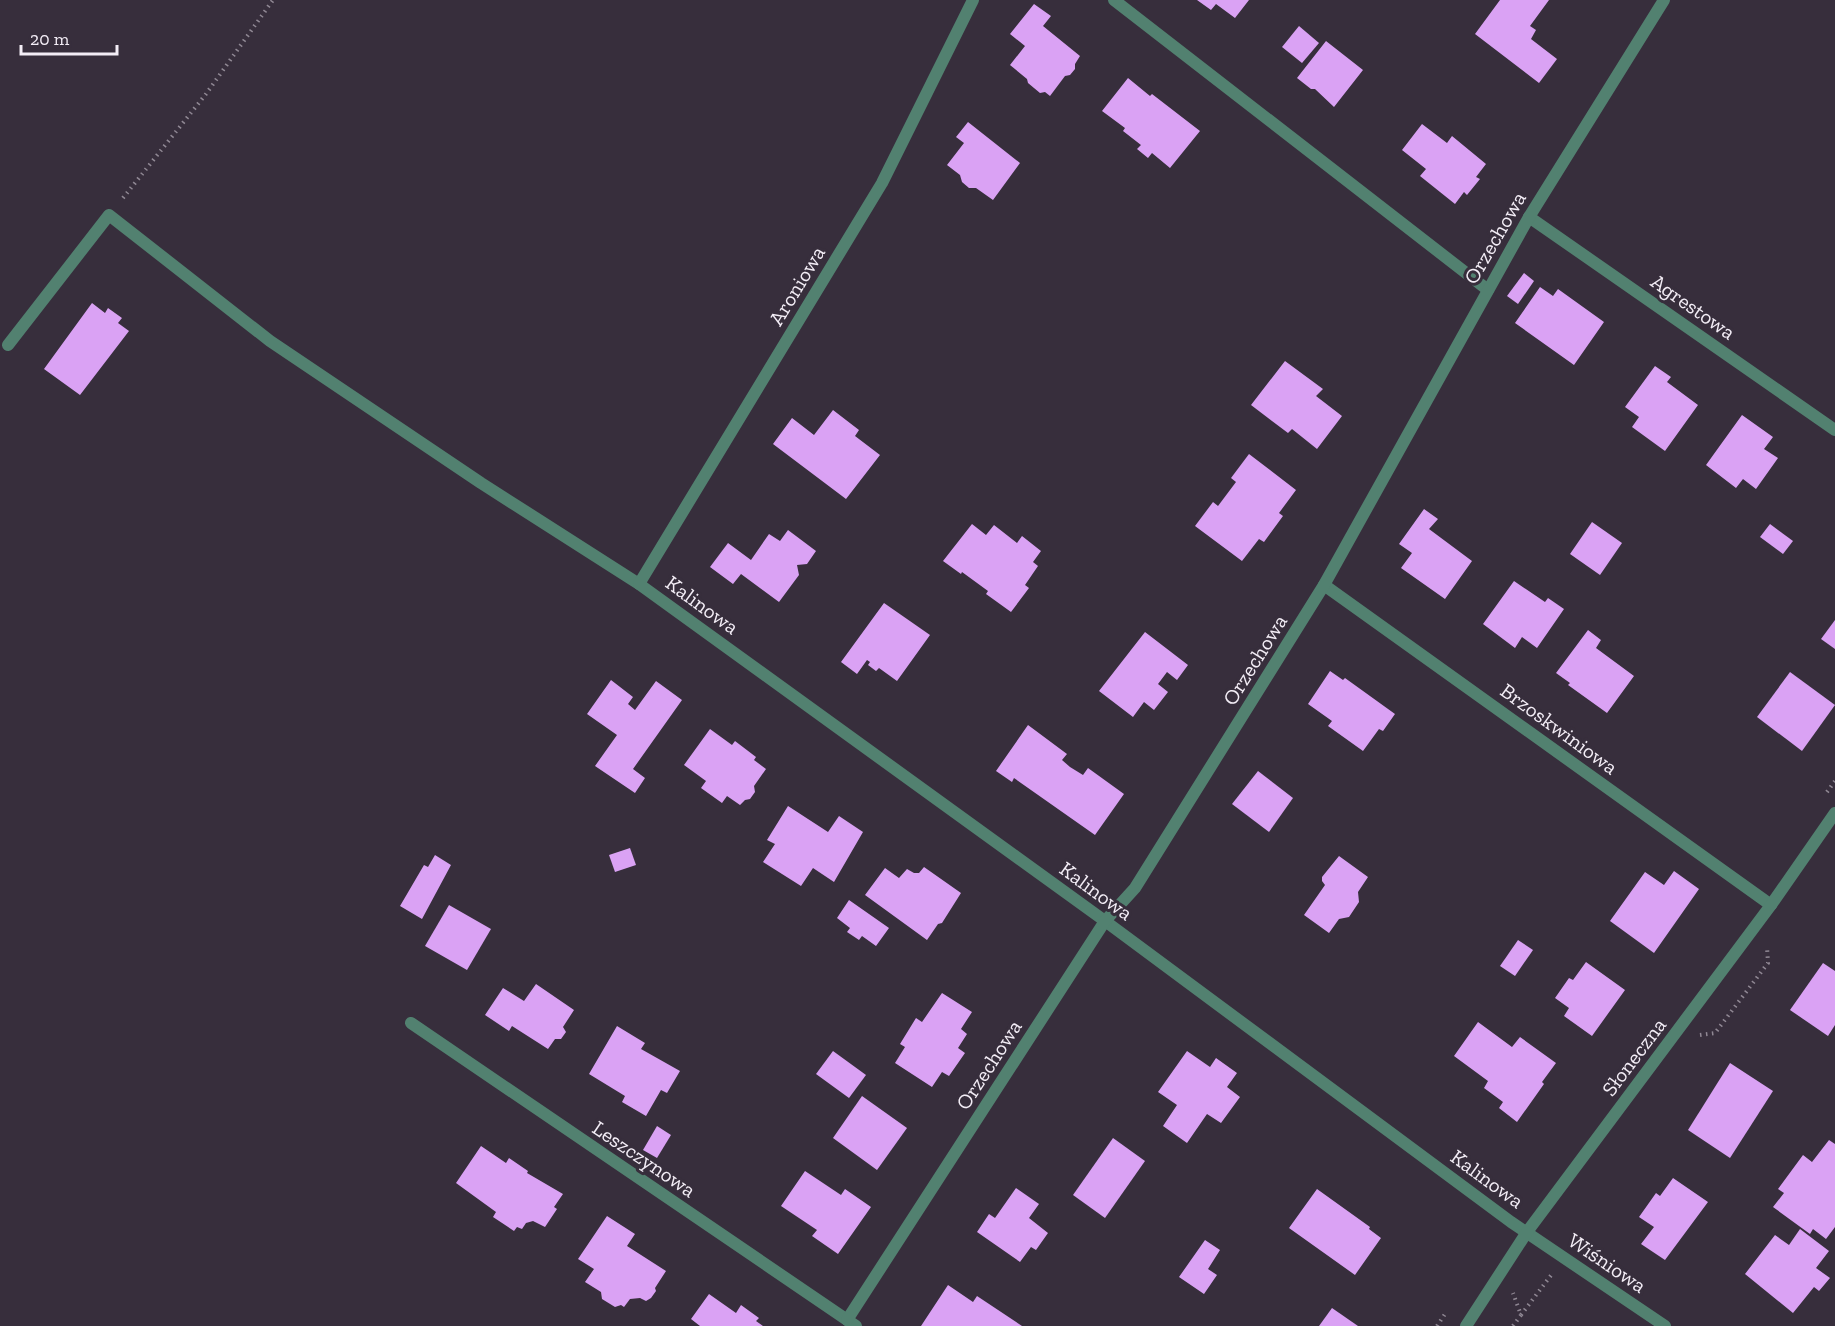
<svg xmlns="http://www.w3.org/2000/svg" width="1835" height="1326" viewBox="0 0 1835 1326" font-family="'Zilla Slab',serif">
	<style>
		.building { fill: #daa2f4 }
		.lines { fill: none; stroke-linecap: round; stroke-linejoin: round }
		.path { stroke: #908894; stroke-width: 4; stroke-dasharray: 1.5 4.5; stroke-linecap: butt }
		.lane { stroke: #528170; stroke-width: 12 }
		.street { stroke: #528170; stroke-width: 12 }
		.labels { text-anchor: middle; stroke-width: 6; stroke-linejoin: round; paint-order: stroke }
		.street-label { font-size: 21px; fill: #f3edf6; stroke: #372e3c }
	</style>
	<rect width="100%" height="100%" fill="#372e3c"/>
	<!-- building -->
	<g class="building">
		<polygon points="1197,0 1249,0 1235,18 1216,4 1211,10"/>
		<polygon points="1500,0 1549,0 1530,26 1536,30 1531,39 1557,59 1539,83 1475,34"/>
		<polygon points="1034,4 1051,16 1043,26 1080,56 1075,64 1075,69 1070,75 1065,76 1050,96 1045,92 1040,93 1028,83 1027,79 1010,65 1025,46 1010,34"/>
		<polygon points="1299,26 1319,43 1302,63 1282,47"/>
		<polygon points="1326,41 1363,70 1334,107 1315,89 1311,89 1297,78"/>
		<polygon points="1128,78 1150,96 1152,94 1200,131 1170,168 1152,153 1148,158 1137,149 1141,145 1123,131 1125,128 1102,111"/>
		<polygon points="968,122 1020,163 993,200 976,188 969,188 962,182 960,175 947,165 964,143 956,137"/>
		<polygon points="1422,124 1447,143 1452,136 1486,164 1476,177 1480,179 1467,195 1464,192 1455,204 1420,176 1426,169 1402,150"/>
		<polygon points="1524,273 1534,281 1518,304 1507,296"/>
		<polygon points="1540,287 1553,296 1558,289 1604,322 1574,365 1515,323"/>
		<polygon points="92,303 105,313 108,308 122,318 118,323 129,331 80,395 44,369"/>
		<polygon points="1285,361 1323,389 1316,396 1342,416 1317,449 1292,429 1288,433 1251,405"/>
		<polygon points="1655,366 1671,377 1667,382 1698,405 1665,451 1632,427 1639,417 1625,407"/>
		<polygon points="833,410 859,430 855,436 880,455 846,499 773,444 792,418 814,435"/>
		<polygon points="1742,415 1773,437 1764,449 1778,458 1756,489 1743,479 1736,488 1706,465"/>
		<polygon points="1249,454 1296,490 1279,513 1283,516 1264,542 1259,539 1242,561 1195,526 1213,502 1218,506 1236,482 1231,478"/>
		<polygon points="1424,509 1438,519 1429,529 1472,561 1445,599 1401,568 1412,553 1399,544"/>
		<polygon points="1592,522 1622,543 1600,575 1570,554"/>
		<polygon points="972,524 986,535 994,525 1017,543 1022,536 1041,551 1033,562 1038,566 1025,585 1029,588 1011,612 986,594 988,591 962,572 961,574 943,561"/>
		<polygon points="1770,524 1793,541 1783,554 1760,537"/>
		<polygon points="788,530 816,551 807,564 797,565 799,575 779,602 741,574 733,584 710,567 728,543 751,560 769,534 780,541"/>
		<polygon points="1514,581 1545,602 1548,598 1564,609 1537,648 1522,637 1515,648 1483,624"/>
		<polygon points="884,603 930,635 897,681 879,668 876,671 868,665 870,662 867,660 857,674 841,662"/>
		<polygon points="1835,620 1835,649 1821,639"/>
		<polygon points="1588,630 1601,640 1596,648 1634,676 1607,713 1568,685 1570,683 1556,673"/>
		<polygon points="1145,632 1188,665 1177,680 1167,672 1158,684 1168,692 1154,710 1144,702 1133,717 1099,691"/>
		<polygon points="1330,671 1343,680 1345,678 1395,714 1383,731 1379,729 1363,751 1328,726 1332,721 1308,704"/>
		<polygon points="1790,672 1835,705 1802,751 1757,717"/>
		<polygon points="611,680 633,697 628,704 635,710 656,681 682,700 633,769 645,778 635,793 595,766 617,735 587,714"/>
		<polygon points="1028,725 1067,754 1062,760 1070,767 1083,775 1088,768 1124,794 1095,835 1014,778 1012,782 996,771"/>
		<polygon points="710,729 732,745 735,741 756,757 754,760 766,769 754,786 755,792 750,799 745,800 740,805 727,796 722,803 701,788 706,781 684,765"/>
		<polygon points="1258,771 1293,798 1269,832 1232,804"/>
		<polygon points="788,806 828,832 839,816 863,832 834,882 813,868 801,886 763,862 775,844 767,840"/>
		<polygon points="630,848 636,865 615,872 609,855"/>
		<polygon points="435,855 451,865 422,919 400,906 424,865 428,867"/>
		<polygon points="1339,856 1368,877 1358,892 1359,902 1349,917 1339,919 1329,933 1304,915 1325,885 1322,881 1322,877"/>
		<polygon points="924,867 961,893 942,923 938,924 927,940 865,895 885,868 899,878 907,869 914,873 919,873"/>
		<polygon points="1674,871 1699,889 1654,953 1610,921 1645,872 1664,885"/>
		<polygon points="849,900 889,928 876,946 862,936 859,940 847,932 850,928 837,918"/>
		<polygon points="449,905 491,929 467,970 425,946"/>
		<polygon points="1518,940 1533,950 1515,976 1500,966"/>
		<polygon points="1586,962 1625,990 1592,1036 1564,1016 1569,1008 1555,998 1569,978 1573,980"/>
		<polygon points="1823,963 1835,971 1835,1025 1828,1036 1790,1010"/>
		<polygon points="536,984 574,1010 563,1027 566,1032 561,1039 555,1039 548,1049 512,1026 509,1031 485,1015 503,988 524,1001"/>
		<polygon points="942,993 972,1012 961,1029 967,1034 958,1048 965,1053 949,1076 942,1072 932,1087 895,1063 905,1047 900,1044 916,1018 922,1022"/>
		<polygon points="1478,1022 1512,1047 1520,1037 1556,1063 1542,1082 1544,1084 1517,1122 1499,1108 1503,1102 1484,1088 1488,1081 1454,1056"/>
		<polygon points="617,1026 645,1043 641,1049 680,1071 667,1093 661,1090 646,1116 622,1102 625,1096 589,1074"/>
		<polygon points="833,1051 866,1075 849,1098 816,1074"/>
		<polygon points="1187,1051 1210,1067 1216,1058 1237,1073 1227,1087 1240,1097 1221,1123 1207,1114 1187,1143 1163,1126 1177,1105 1158,1092"/>
		<polygon points="1730,1063 1773,1091 1730,1158 1688,1130"/>
		<polygon points="862,1096 907,1128 877,1170 833,1138"/>
		<polygon points="657,1126 671,1135 657,1158 643,1150"/>
		<polygon points="1113,1138 1145,1161 1105,1218 1073,1195"/>
		<polygon points="1829,1140 1835,1144 1835,1227 1826,1239 1813,1229 1810,1234 1773,1207 1784,1193 1778,1189 1803,1155 1812,1162"/>
		<polygon points="481,1146 506,1163 509,1158 528,1171 527,1173 563,1194 554,1207 557,1209 545,1227 533,1221 526,1223 522,1229 517,1227 514,1231 493,1217 496,1212 456,1183"/>
		<polygon points="805,1171 841,1195 845,1189 871,1207 838,1254 812,1236 817,1230 781,1206"/>
		<polygon points="1673,1178 1708,1202 1665,1260 1641,1244 1654,1227 1639,1217 1656,1193 1660,1196"/>
		<polygon points="1016,1188 1039,1204 1029,1218 1048,1233 1036,1250 1031,1247 1020,1262 977,1232 989,1214 995,1218"/>
		<polygon points="1317,1189 1370,1227 1369,1229 1381,1238 1355,1275 1289,1228"/>
		<polygon points="607,1216 635,1234 627,1246 666,1271 655,1288 656,1291 651,1298 646,1301 640,1298 630,1299 624,1307 621,1305 615,1307 602,1299 601,1292 585,1282 594,1269 578,1259"/>
		<polygon points="1800,1229 1829,1251 1816,1268 1830,1278 1819,1291 1814,1287 1793,1313 1745,1274 1775,1235 1789,1245"/>
		<polygon points="1205,1240 1220,1250 1208,1269 1217,1275 1204,1294 1179,1277"/>
		<polygon points="948,1285 973,1302 977,1296 1022,1326 921,1326"/>
		<polygon points="709,1294 736,1313 741,1305 759,1318 756,1321 763,1326 700,1326 691,1319"/>
		<polygon points="1332,1308 1358,1326 1319,1326"/>
	</g>
	<g class="lines">
		<!-- path -->
		<g class="path">
			<polyline points="123,198 206,94 273,0"/>
			<polyline points="1827,792 1835,781"/>
			<polyline points="1700,1035 1715,1033 1768,963 1767,947"/>
			<polyline points="1521,1315 1552,1274"/>
			<polyline points="1437,1326 1445,1314"/>
			<polyline points="1513,1326 1521,1315 1513,1293"/>
		</g>
		<!-- lane -->
		<polyline class="lane" points="8,345 109,215 270,341 481,483 639,584"/>
		<!-- street -->
		<g class="street">
			<polyline points="973,0 882,183 639,584 1105,921 1511,1222 1665,1326"/>
			<polyline points="1114,0 1488,290"/>
			<polyline points="1529,217 1835,430"/>
			<polyline points="1324,585 1771,905"/>
			<polyline points="411,1023 856,1326"/>
			<polyline points="847,1320 1105,921 1135,888 1324,585 1529,217 1664,0"/>
			<polyline points="1466,1326 1527,1232 1771,905 1835,813"/>
		</g>
	</g>
	<g class="labels">
		<!-- street labels -->
		<g class="street-label">
			<text transform="translate(1495 238) rotate(-60)" y="7">Orzechowa</text>
			<text transform="translate(797 286) rotate(-59)" y="7">Aroniowa</text>
			<text transform="translate(1693 307) rotate(35)" y="7">Agrestowa</text>
			<text transform="translate(702 605) rotate(36)" y="7">Kalinowa</text>
			<text transform="translate(1255 660) rotate(-58)" y="7">Orzechowa</text>
			<text transform="translate(1559 729) rotate(36)" y="7">Brzoskwiniowa</text>
			<text transform="translate(1096 891) rotate(36)" y="7">Kalinowa</text>
			<text transform="translate(1634 1057) rotate(-53)" y="7">Słoneczna</text>
			<text transform="translate(989 1065) rotate(-57)" y="7">Orzechowa</text>
			<text transform="translate(644 1159) rotate(34)" y="7">Leszczynowa</text>
			<text transform="translate(1487 1179) rotate(36)" y="7">Kalinowa</text>
			<text transform="translate(1607 1263) rotate(34)" y="7">Wiśniowa</text>
		</g>
	</g>
	<!-- scale -->
	<path d="M21 45v9h96v-9" fill="none" stroke="#f3edf6" stroke-width="3"/>
	<text x="30" y="45" font-size="18" fill="#f3edf6" stroke="#372e3c" stroke-width="4.5" paint-order="stroke">20 m</text>
</svg>
